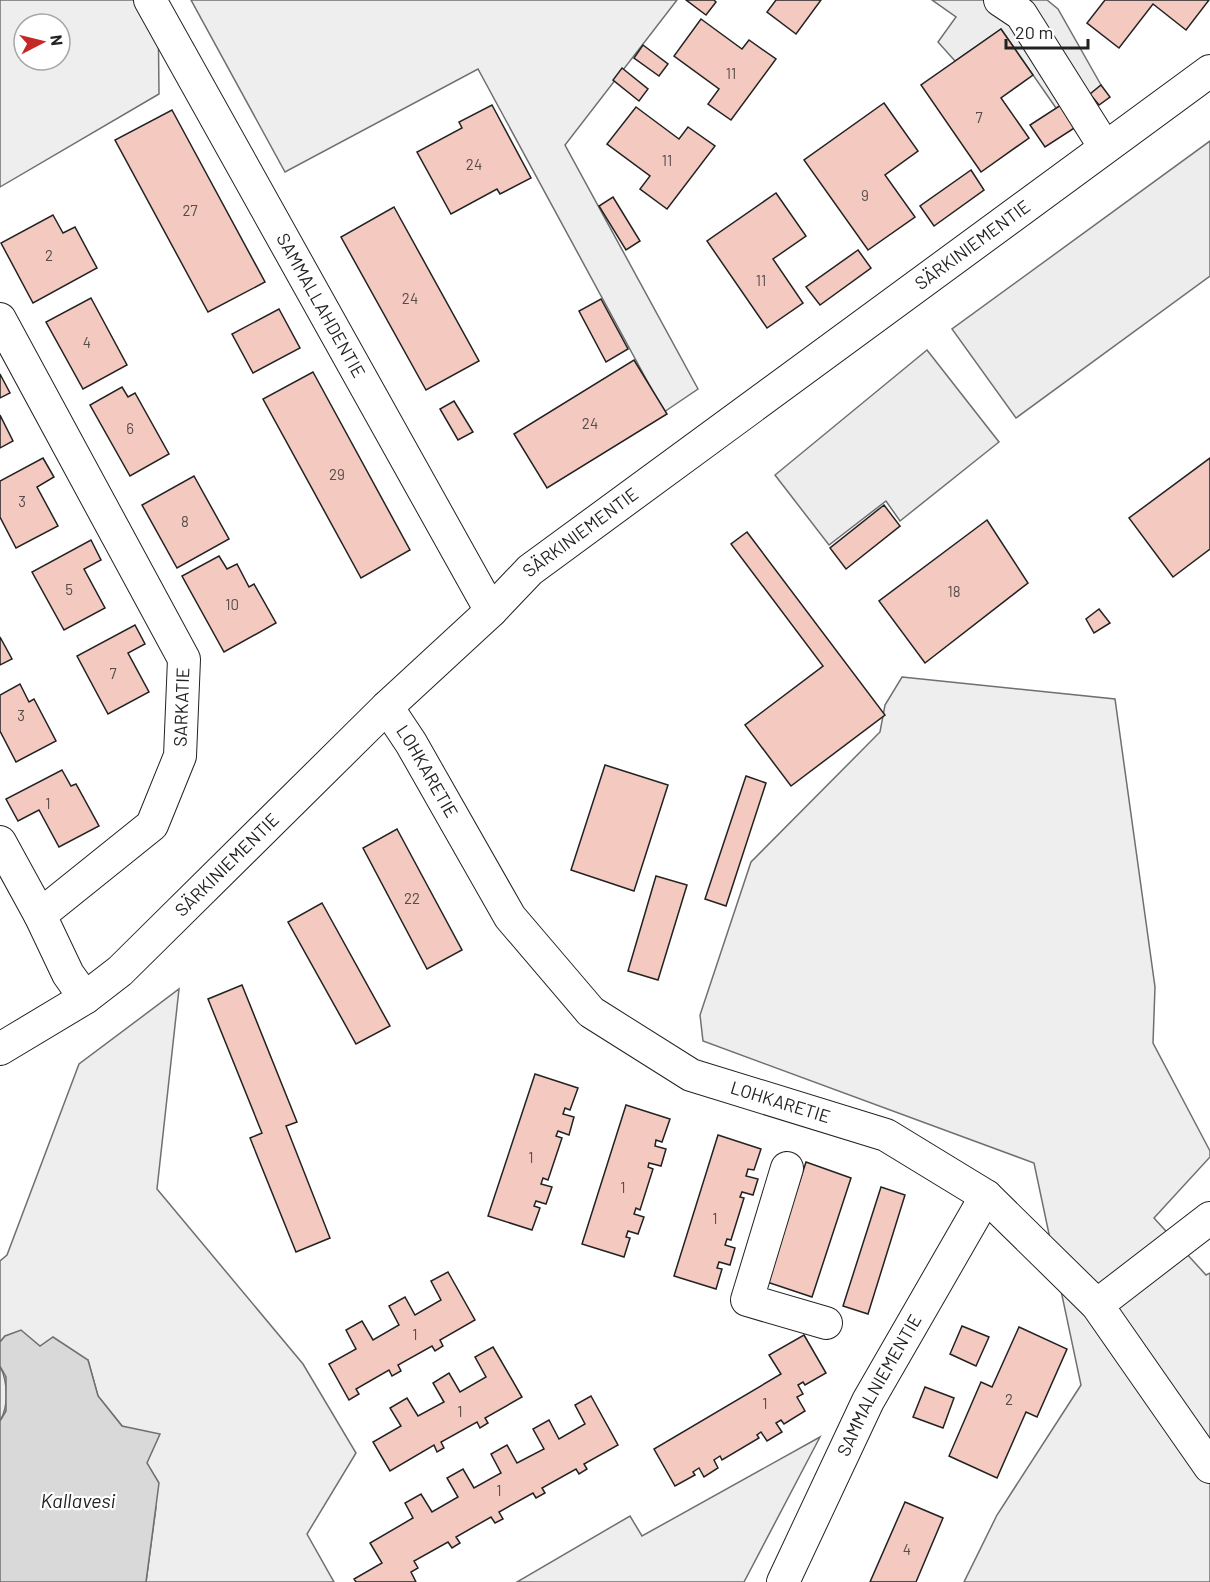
<svg xmlns="http://www.w3.org/2000/svg" width="1210" height="1582" viewBox="0 0 1210 1582" font-family="Barlow,sans-serif">
	<style>
		.green { fill: #eee; stroke: #6f6f6f; stroke-width: 1.5; fill-rule: evenodd }
		.parking { fill: #ededed; stroke: #6f6f6f; stroke-width: 1.5 }
		.water { fill: #d9d9d9; stroke: #6f6f6f; stroke-width: 1.5 }
		.building { fill: #f3c9c0; stroke: #222; stroke-width: 1.5 }
		.lines { fill: none; stroke-linecap: round; stroke-linejoin: round }
		.minor-casing { stroke: #222; stroke-width: 34 }
		.minor { stroke: #fff; stroke-width: 32 }
		.labels { text-anchor: middle; stroke-width: 4.5; stroke-linejoin: round; paint-order: stroke }
		.number-label { font-size: 15px; fill: #564c4a }
		.street-label { font-size: 18px; fill: #222; stroke: #fff }
		.water-label { font-size: 20px; font-style: italic; fill: #222; stroke: #fff }
	</style>
	<rect width="100%" height="100%" fill="#fff"/>
	<!-- green -->
	<g class="green">
		<path d="M0,0h158l1,94 -159,93zM24,24h36v36h-36z"/>
		<polygon points="191,0 677,0 565,145 698,389 664,412 478,69 285,172"/>
		<polygon points="902,677 1115,699 1155,987 1153,1043 1210,1151 1210,1157 1154,1218 1206,1275 1210,1273 1210,1582 964,1582 997,1515 1081,1385 1034,1163 703,1041 700,1015 751,862 880,732 885,705"/>
		<polygon points="179,989 157,1189 303,1364 356,1453 307,1534 334,1582 146,1582 156,1507 122,1426 98,1396 88,1360 5,1336 0,1342 0,1261 7,1255 79,1064"/>
		<path d="M0,1366c8,16 9,40 0,55z"/>
		<polygon points="820,1437 744,1582 517,1582 630,1516 642,1536"/>
	</g>
	<!-- parking -->
	<g class="parking">
		<polygon points="932,0 1047,0 1058,9 1101,85 1090,94 1056,108 1001,29 955,61 938,42 956,17"/>
		<polygon points="1210,141 1210,276 1016,418 952,329"/>
		<polygon points="927,350 999,442 900,521 886,501 829,545 775,475"/>
	</g>
	<!-- water -->
	<polygon class="water" points="21,1330 40,1346 53,1337 88,1360 98,1396 122,1426 160,1434 147,1463 159,1483 146,1582 0,1582 0,1421 6,1411 6,1377 0,1366 0,1342 5,1336"/>
	<!-- building -->
	<g class="building">
		<polygon points="686,0 714,0 716,2 706,15"/>
		<polygon points="776,0 821,0 796,34 767,12"/>
		<polygon points="1105,0 1209,0 1186,30 1153,4 1119,48 1087,23"/>
		<polygon points="701,19 742,49 749,40 776,59 731,120 708,104 719,89 674,56"/>
		<polygon points="1001,29 1033,75 1001,98 1029,138 981,172 921,85"/>
		<polygon points="643,45 668,64 659,76 634,58"/>
		<polygon points="622,68 648,89 639,101 613,80"/>
		<polygon points="1101,85 1110,97 1099,105 1090,94"/>
		<polygon points="884,103 918,151 885,175 915,217 868,250 804,160"/>
		<polygon points="1064,103 1079,125 1045,147 1030,125"/>
		<polygon points="492,105 531,178 500,194 497,189 451,214 417,152 462,128 459,122"/>
		<polygon points="636,107 679,139 688,127 715,146 667,209 640,189 650,176 607,144"/>
		<polygon points="172,110 265,282 208,312 115,140"/>
		<polygon points="971,170 984,190 934,226 920,206"/>
		<polygon points="776,193 806,236 773,259 803,303 767,328 707,241"/>
		<polygon points="613,197 640,241 626,250 599,206"/>
		<polygon points="394,207 479,361 426,390 341,237"/>
		<polygon points="53,215 63,233 75,227 97,268 33,303 1,243"/>
		<polygon points="858,250 871,268 820,305 806,287"/>
		<polygon points="91,298 127,365 83,389 46,322"/>
		<polygon points="601,299 628,349 606,362 579,311"/>
		<polygon points="279,309 300,348 253,373 232,334"/>
		<polygon points="634,360 667,414 547,488 514,434"/>
		<polygon points="313,372 410,550 361,578 263,399"/>
		<polygon points="0,374 10,393 0,398"/>
		<polygon points="122,387 128,397 135,393 169,454 130,476 90,405"/>
		<polygon points="454,401 473,432 458,440 440,409"/>
		<polygon points="0,415 13,441 0,448"/>
		<polygon points="43,458 54,477 37,487 58,526 16,548 0,517 0,481"/>
		<polygon points="1210,458 1210,549 1173,577 1129,518"/>
		<polygon points="194,476 229,539 177,568 142,505"/>
		<polygon points="884,505 900,526 846,569 830,548"/>
		<polygon points="987,520 1028,583 925,663 879,601"/>
		<polygon points="747,532 885,715 791,786 745,725 823,666 731,544"/>
		<polygon points="91,540 101,560 84,569 105,608 64,630 32,572"/>
		<polygon points="219,556 227,569 237,564 249,587 254,584 276,623 224,652 182,576"/>
		<polygon points="1099,609 1110,623 1094,633 1086,619"/>
		<polygon points="135,625 145,644 128,653 149,692 108,714 77,656"/>
		<polygon points="0,637 12,659 0,665"/>
		<polygon points="20,684 29,702 34,699 56,741 16,762 0,731 0,695"/>
		<polygon points="605,765 668,785 634,891 571,870"/>
		<polygon points="62,770 71,786 76,784 99,826 59,847 39,810 18,821 6,799"/>
		<polygon points="746,776 766,783 726,906 705,899"/>
		<polygon points="397,829 462,950 427,969 363,848"/>
		<polygon points="656,876 687,885 658,980 628,971"/>
		<polygon points="322,903 390,1026 356,1044 288,922"/>
		<polygon points="242,985 297,1122 286,1126 330,1238 296,1252 250,1138 262,1133 208,999"/>
		<polygon points="535,1074 578,1088 570,1110 565,1108 563,1114 574,1117 569,1135 558,1131 556,1136 562,1138 548,1180 543,1178 541,1184 552,1187 546,1204 536,1201 534,1206 540,1208 532,1230 488,1216"/>
		<polygon points="626,1105 670,1119 662,1142 656,1140 655,1146 666,1149 661,1166 649,1163 648,1167 653,1169 640,1210 636,1208 634,1214 644,1217 638,1234 628,1231 626,1237 630,1238 624,1257 582,1244"/>
		<polygon points="718,1135 761,1149 754,1170 748,1169 746,1176 758,1179 753,1195 742,1192 740,1197 744,1198 731,1240 727,1239 725,1245 735,1248 730,1265 719,1262 717,1268 722,1269 716,1289 674,1276"/>
		<polygon points="806,1162 851,1178 812,1297 767,1282"/>
		<polygon points="881,1187 905,1195 868,1314 843,1306"/>
		<polygon points="448,1272 475,1320 440,1340 443,1346 435,1351 432,1346 398,1365 401,1371 392,1376 389,1370 356,1389 359,1394 349,1400 329,1364 356,1349 346,1330 362,1321 373,1340 399,1325 389,1306 405,1297 415,1315 441,1300 431,1281"/>
		<polygon points="962,1326 989,1337 976,1366 950,1354"/>
		<polygon points="1019,1327 1067,1349 1037,1417 1026,1412 997,1478 949,1456 981,1382 992,1387"/>
		<polygon points="804,1335 826,1373 805,1385 803,1382 798,1385 803,1394 797,1397 805,1411 784,1424 781,1420 776,1423 782,1432 767,1441 761,1432 757,1435 759,1438 722,1460 720,1456 714,1460 718,1468 704,1477 699,1468 693,1472 695,1475 675,1486 654,1449 781,1374 769,1355"/>
		<polygon points="493,1347 522,1397 485,1418 488,1423 480,1428 477,1422 441,1442 444,1448 437,1452 434,1445 390,1471 373,1442 401,1426 390,1408 407,1398 418,1416 444,1402 433,1383 449,1373 460,1392 486,1377 475,1357"/>
		<polygon points="925,1387 954,1398 943,1428 913,1417"/>
		<polygon points="591,1396 618,1445 584,1464 587,1469 579,1474 576,1469 542,1488 545,1493 536,1498 533,1493 499,1512 503,1519 495,1523 491,1517 456,1537 460,1543 452,1548 448,1542 414,1561 418,1568 411,1572 416,1582 356,1582 354,1579 382,1563 370,1543 413,1518 405,1503 421,1494 432,1512 458,1497 447,1478 463,1469 474,1488 501,1473 491,1454 507,1445 517,1463 544,1449 533,1429 549,1420 559,1439 585,1424 575,1405"/>
		<polygon points="905,1502 943,1518 916,1582 870,1582"/>
	</g>
	<g class="lines">
		<defs>
			<g id="minor">
				<path id="s1" d="M150,0l341,611"/>
				<polyline points="1000,0 1021,14 1104,146"/>
				<polyline points="0,319 184,659 180,756 152,825 40,915 68,974 85,998"/>
				<path id="s2" d="M387,707l24,36 99,174 81,95 100,63 195,60 100,61 111,109 113,162"/>
				<polyline points="0,842 40,915"/>
				<path id="s3" d="M0,1049l85,-51 35,-27 267,-264 104,-96 39,-41 680,-499"/>
				<polyline points="787,1168 747,1300 826,1323"/>
				<polyline points="1097,1305 1210,1218"/>
				<path id="s4" d="M783,1582l85,-181 118,-205"/>
			</g>
		</defs>
		<!-- minor casing -->
		<use href="#minor" class="minor-casing"/>
		<!-- minor -->
		<use href="#minor" class="minor"/>
	</g>
	<g class="labels">
		<!-- number labels -->
		<g class="number-label">
			<text x="731" y="79">11</text>
			<text x="979" y="123">7</text>
			<text x="667" y="166">11</text>
			<text x="474" y="170">24</text>
			<text x="865" y="201">9</text>
			<text x="190" y="216">27</text>
			<text x="49" y="261">2</text>
			<text x="761" y="286">11</text>
			<text x="410" y="304">24</text>
			<text x="87" y="348">4</text>
			<text x="590" y="429">24</text>
			<text x="130" y="434">6</text>
			<text x="337" y="480">29</text>
			<text x="22" y="507">3</text>
			<text x="185" y="527">8</text>
			<text x="69" y="595">5</text>
			<text x="954" y="597">18</text>
			<text x="232" y="610">10</text>
			<text x="113" y="679">7</text>
			<text x="21" y="721">3</text>
			<text x="48" y="809">1</text>
			<text x="412" y="904">22</text>
			<text x="531" y="1163">1</text>
			<text x="623" y="1193">1</text>
			<text x="715" y="1224">1</text>
			<text x="415" y="1340">1</text>
			<text x="1009" y="1405">2</text>
			<text x="765" y="1409">1</text>
			<text x="460" y="1417">1</text>
			<text x="499" y="1496">1</text>
			<text x="907" y="1555">4</text>
		</g>
		<!-- street labels -->
		<g class="street-label">
			<text dy="6" stroke="none"><textPath href="#s3" startOffset="1266">SÄRKINIEMENTIE</textPath></text>
			<text dy="6" stroke="none"><textPath href="#s1" startOffset="350">SAMMALLAHDENTIE</textPath></text>
			<text dy="6" stroke="none"><textPath href="#s3" startOffset="780">SÄRKINIEMENTIE</textPath></text>
			<text transform="translate(182 707) rotate(-88)" y="6">SARKATIE</text>
			<text dy="6" stroke="none"><textPath href="#s2" startOffset="76">LOHKARETIE</textPath></text>
			<text dy="6" stroke="none"><textPath href="#s3" startOffset="294">SÄRKINIEMENTIE</textPath></text>
			<text dy="6" stroke="none"><textPath href="#s2" startOffset="580">LOHKARETIE</textPath></text>
			<text dy="6" stroke="none"><textPath href="#s4" startOffset="219">SAMMALNIEMENTIE</textPath></text>
		</g>
		<!-- water labels -->
		<g class="water-label">
			<text x="78" y="1508">Kallavesi</text>
		</g>
	</g>
	<!-- north arrow -->
	<g transform="translate(42 42) rotate(83)"><circle r="28" fill="#ffffff" stroke="#a7a7a7" stroke-width="1.5"/>
	<path d="M0-4.5L10 22L0 15L-10 22Z" fill="#c62828"/>
	<text y="-9" font-size="16" font-weight="bold" text-anchor="middle" fill="#222222">N</text>
	</g>
	<!-- scale -->
	<path d="M1006 39v9h82v-9" fill="none" stroke="#222222" stroke-width="3"/>
	<text x="1015" y="39" font-size="18" fill="#222222" stroke="#ffffff" stroke-width="4.5" paint-order="stroke">20 m</text>
</svg>
